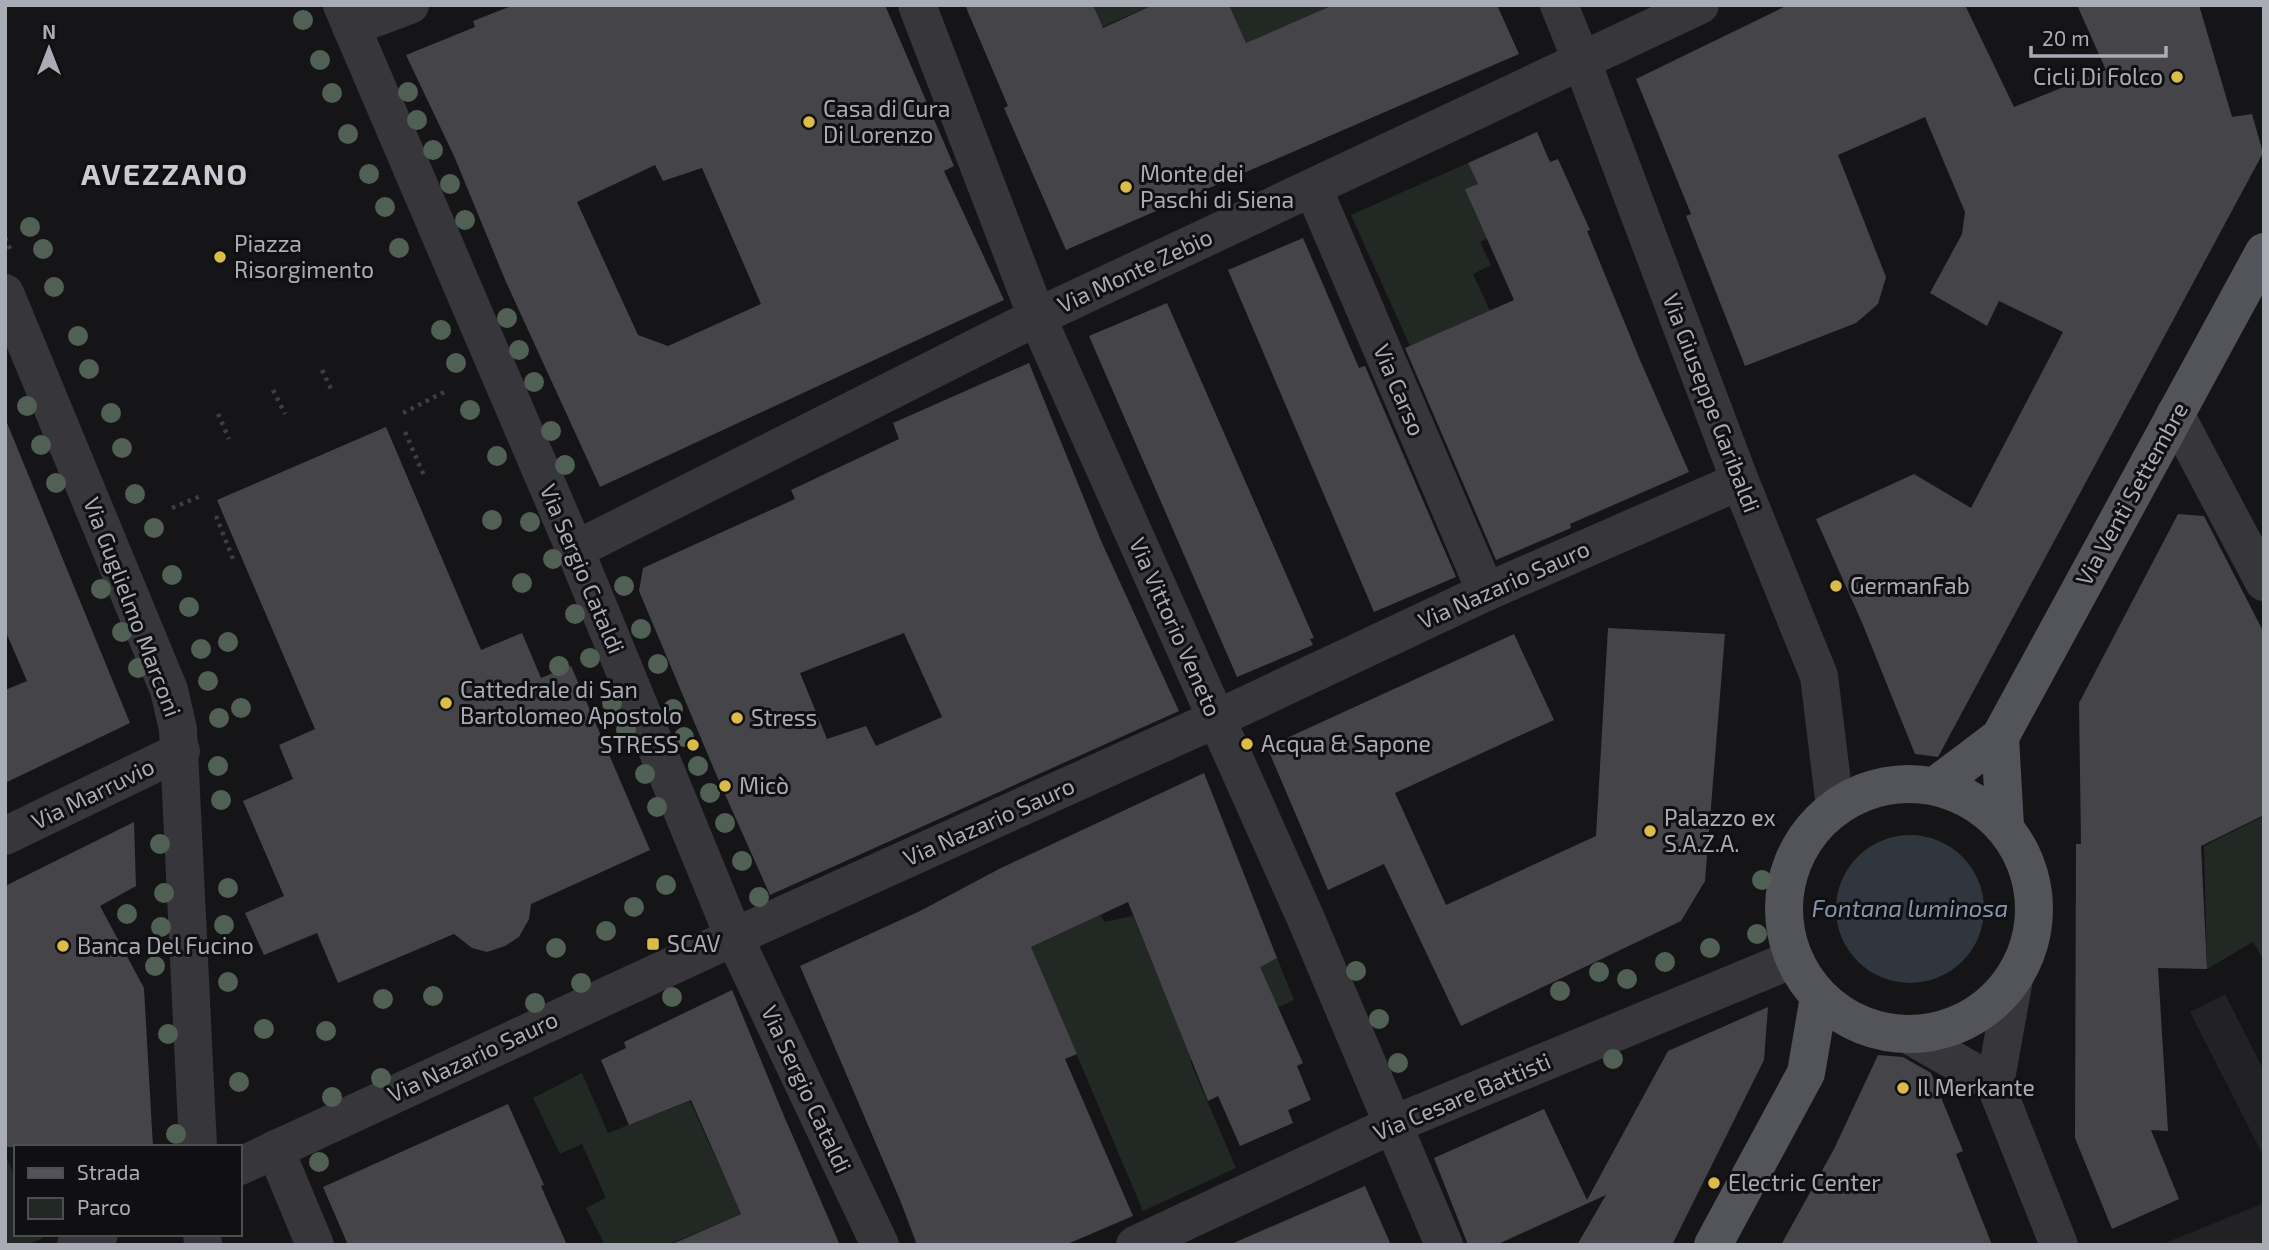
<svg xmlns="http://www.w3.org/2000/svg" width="2269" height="1250" viewBox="0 0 2269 1250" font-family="'Exo 2',sans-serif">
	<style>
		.built { fill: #222124 }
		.green { fill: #222823 }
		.water { fill: #30363e }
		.building { fill: #454549; fill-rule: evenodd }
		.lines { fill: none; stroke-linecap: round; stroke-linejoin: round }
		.path { stroke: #3d3e42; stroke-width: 4.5; stroke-dasharray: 3.5 5; stroke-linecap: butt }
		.minor { stroke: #37373b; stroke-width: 38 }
		.tertiary { stroke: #37373b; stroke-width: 38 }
		.primary { stroke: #53545a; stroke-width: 38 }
		.tree { fill: #516055 }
		.poi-dot { fill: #dbbc49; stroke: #101012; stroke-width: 2.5 }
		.labels { text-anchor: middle; stroke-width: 6; stroke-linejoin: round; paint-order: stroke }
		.poi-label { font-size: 23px; fill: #a9abb5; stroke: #101012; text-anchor: start }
		.street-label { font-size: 23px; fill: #a9abb5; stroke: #101012 }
		.water-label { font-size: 24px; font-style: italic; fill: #8494ac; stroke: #101012 }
		.district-label { font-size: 30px; font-weight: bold; letter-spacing: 2px; fill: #c9cad2; stroke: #101012 }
	</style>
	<rect width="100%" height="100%" fill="#151517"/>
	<!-- built -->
	<g class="built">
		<polygon points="2225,994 2264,1071 2264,1157 2190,1012"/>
		<polygon points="2264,1203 2264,1245 2160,1245"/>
	</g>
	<!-- green -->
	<g class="green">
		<polygon points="1093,5 1153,5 1102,27"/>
		<polygon points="1229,5 1333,5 1246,43"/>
		<polygon points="1468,163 1478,184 1488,238 1480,242 1491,265 1473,274 1490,311 1410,346 1351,215"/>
		<polygon points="2264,816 2264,960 2253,942 2207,969 2204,846"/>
		<polygon points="1100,915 1105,922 1133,916 1172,1010 1277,958 1294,1000 1213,1037 1217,1048 1190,1061 1236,1168 1143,1211 1031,947"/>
		<polygon points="582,1073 608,1133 690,1101 741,1214 667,1245 605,1245 586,1208 606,1198 582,1144 560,1154 533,1098"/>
		<polygon points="5,1155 16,1178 16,1234 41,1234 43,1238 26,1245 5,1245"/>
	</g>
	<!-- water -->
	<circle class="water" cx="1910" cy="909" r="74"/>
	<!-- building -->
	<g class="building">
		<path d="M514,5h371l69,161 -10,5 60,129 -404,187 -94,-205 -52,-126 -48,-101 69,-28 -2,-6zM655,165l8,16 39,-13 59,136 -93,42 -30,-11 -61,-133z"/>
		<polygon points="965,5 1093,5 1103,28 1153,5 1229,5 1246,43 1333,5 1497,5 1519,54 1066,250 1004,108 1008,106"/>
		<polygon points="1788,5 1965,5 2014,107 2106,70 2077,5 2199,5 2232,117 2252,114 2263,153 1938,757 1915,754 1863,625 1816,519 1914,474 1971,508 2063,332 1999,301 1987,326 1930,293 1962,234 1965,212 1925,117 1838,155 1886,277 1878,304 1856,323 1745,366 1686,216 1691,214 1636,79"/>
		<polygon points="1537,132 1550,162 1558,159 1590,230 1587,231 1640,360 1689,472 1570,524 1571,528 1496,560 1405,348 1514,300 1465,189 1478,184 1468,163"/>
		<polygon points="1303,238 1359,368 1365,366 1456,577 1374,612 1228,270"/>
		<polygon points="1167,303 1314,638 1310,639 1313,645 1237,677 1089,336"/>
		<path d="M1029,363l73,180 77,168 -409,184 -51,-114 -80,-190 4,-23 152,-69 -4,-9 108,-51 -6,-16zM904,633l38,84 -66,29 -10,-20 -39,13 -27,-66z"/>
		<polygon points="5,418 130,723 5,783 5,690 27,681 5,630"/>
		<polygon points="386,427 481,650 522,633 541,678 571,666 650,850 531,904 529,919 519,937 505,946 487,952 472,948 454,934 338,983 317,933 264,955 245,913 284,896 243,801 293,779 279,745 315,729 217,500"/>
		<polygon points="2178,514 2204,516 2264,633 2264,815 2201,846 2207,969 2158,968 2168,1131 2151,1130 2179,1199 2112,1229 2075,1138 2076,844 2081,844 2079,703"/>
		<polygon points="1608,628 1725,634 1705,881 1681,921 1461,1026 1384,864 1328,890 1267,747 1514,634 1554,720 1395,793 1446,905 1596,836"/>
		<polygon points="1204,773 1277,958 1260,967 1303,1063 1297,1066 1311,1100 1288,1110 1293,1123 1240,1146 1218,1096 1208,1101 1128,902 1031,947 1077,1054 1065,1059 1133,1216 1065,1245 917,1245 900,1200 800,966 920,911 999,869"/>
		<polygon points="134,822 136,886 100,906 144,988 153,1147 5,1147 5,886"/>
		<polygon points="732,990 784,1116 840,1245 670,1245 741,1214 691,1100 629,1125 601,1060 626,1048 624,1042"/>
		<polygon points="1768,1007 1764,1060 1672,1245 1577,1245 1606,1195 1496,1245 1468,1245 1434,1158 1544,1109 1587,1200 1668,1051"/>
		<polygon points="1878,1055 1903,1057 1931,1073 1963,1151 1956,1154 1992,1245 1781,1245 1834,1149"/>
		<polygon points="508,1104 544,1185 541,1186 567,1245 348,1245 323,1187"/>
		<polygon points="1365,1186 1391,1245 1229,1245"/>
	</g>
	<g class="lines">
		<!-- path -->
		<g class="path">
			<polyline points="5,238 12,253"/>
			<polyline points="322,370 333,393"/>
			<polyline points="273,390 285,414"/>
			<polyline points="403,413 448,390"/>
			<polyline points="218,414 229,439"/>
			<polyline points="405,432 425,478"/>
			<polyline points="172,508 201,496"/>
			<polyline points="216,516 233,559"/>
		</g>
		<!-- minor -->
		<g class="minor">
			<polyline points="342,5 575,550 734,937 880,1245"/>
			<polyline points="917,5 1037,317 1306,919 1444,1245"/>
			<polyline points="1559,5 1582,62 1740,481 1819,676 1835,807"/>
			<polyline points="351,27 410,5"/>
			<polyline points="1313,188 1486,592"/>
			<polyline points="5,293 169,690 178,729 198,1147"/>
			<polyline points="2175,414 2264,582"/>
			<polyline points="575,550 1037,317 1700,5"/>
			<polyline points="5,836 181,751"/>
			<polyline points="275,1149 315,1245"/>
			<polyline points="240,1166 734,937 1216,719 1486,592 1740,481"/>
			<polyline points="202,1234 203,1245"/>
			<polyline points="76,1245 99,1234"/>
			<polyline points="1135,1245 1392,1125 1793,959"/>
		</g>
		<!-- tertiary -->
		<g class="tertiary">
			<polyline points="2014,979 1995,1084 2059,1245"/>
			<polyline points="1909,1035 1995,1084"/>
		</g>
		<!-- primary -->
		<g class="primary">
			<polyline points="2000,737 2005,827"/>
			<circle cx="1909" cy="909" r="125"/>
			<polyline points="1935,786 2000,737 2264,252"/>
			<polyline points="1713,1245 1806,1073 1819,997"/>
		</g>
	</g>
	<!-- trees -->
	<g class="tree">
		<circle cx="303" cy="20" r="10"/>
		<circle cx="320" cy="60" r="10"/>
		<circle cx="408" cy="92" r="10"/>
		<circle cx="332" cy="93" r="10"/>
		<circle cx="417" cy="120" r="10"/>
		<circle cx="348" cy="134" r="10"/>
		<circle cx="433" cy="150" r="10"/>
		<circle cx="369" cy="174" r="10"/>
		<circle cx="450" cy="184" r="10"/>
		<circle cx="385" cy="207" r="10"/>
		<circle cx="465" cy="220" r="10"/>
		<circle cx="30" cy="227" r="10"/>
		<circle cx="399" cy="248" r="10"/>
		<circle cx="43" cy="249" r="10"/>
		<circle cx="54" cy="287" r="10"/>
		<circle cx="507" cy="318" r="10"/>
		<circle cx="441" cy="330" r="10"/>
		<circle cx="78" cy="336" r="10"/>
		<circle cx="519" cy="350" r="10"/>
		<circle cx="456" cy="363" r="10"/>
		<circle cx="89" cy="369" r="10"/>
		<circle cx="534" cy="382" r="10"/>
		<circle cx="27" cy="406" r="10"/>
		<circle cx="470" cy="410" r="10"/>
		<circle cx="111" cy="413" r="10"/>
		<circle cx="551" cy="431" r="10"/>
		<circle cx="41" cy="445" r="10"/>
		<circle cx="122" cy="448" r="10"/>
		<circle cx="497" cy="456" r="10"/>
		<circle cx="565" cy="465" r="10"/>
		<circle cx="56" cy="483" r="10"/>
		<circle cx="135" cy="494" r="10"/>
		<circle cx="492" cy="520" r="10"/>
		<circle cx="530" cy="522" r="10"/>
		<circle cx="154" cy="528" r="10"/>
		<circle cx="553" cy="559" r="10"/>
		<circle cx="172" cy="575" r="10"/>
		<circle cx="522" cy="583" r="10"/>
		<circle cx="624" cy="586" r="10"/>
		<circle cx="101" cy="589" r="10"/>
		<circle cx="189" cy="607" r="10"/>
		<circle cx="575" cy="614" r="10"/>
		<circle cx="641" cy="629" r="10"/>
		<circle cx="122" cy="632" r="10"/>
		<circle cx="228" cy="642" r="10"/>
		<circle cx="201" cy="649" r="10"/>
		<circle cx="590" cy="658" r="10"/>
		<circle cx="658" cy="664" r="10"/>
		<circle cx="559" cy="666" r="10"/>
		<circle cx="138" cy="668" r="10"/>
		<circle cx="208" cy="681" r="10"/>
		<circle cx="612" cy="703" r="10"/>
		<circle cx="241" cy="708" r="10"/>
		<circle cx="673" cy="709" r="10"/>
		<circle cx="219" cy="718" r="10"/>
		<circle cx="626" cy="730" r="10"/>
		<circle cx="684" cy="737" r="10"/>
		<circle cx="218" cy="766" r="10"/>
		<circle cx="698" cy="766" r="10"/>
		<circle cx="645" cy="774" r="10"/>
		<circle cx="710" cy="793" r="10"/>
		<circle cx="221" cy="800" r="10"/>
		<circle cx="657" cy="807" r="10"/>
		<circle cx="725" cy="823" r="10"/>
		<circle cx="160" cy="844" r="10"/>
		<circle cx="742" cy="861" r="10"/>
		<circle cx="1762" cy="880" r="10"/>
		<circle cx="666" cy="885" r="10"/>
		<circle cx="228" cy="888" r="10"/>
		<circle cx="164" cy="893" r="10"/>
		<circle cx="759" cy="897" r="10"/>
		<circle cx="634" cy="907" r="10"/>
		<circle cx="127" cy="914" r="10"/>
		<circle cx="224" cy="925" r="10"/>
		<circle cx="161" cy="927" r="10"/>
		<circle cx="606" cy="931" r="10"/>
		<circle cx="1757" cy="934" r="10"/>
		<circle cx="556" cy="948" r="10"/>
		<circle cx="1710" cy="948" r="10"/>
		<circle cx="1665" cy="962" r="10"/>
		<circle cx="155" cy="966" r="10"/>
		<circle cx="1356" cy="971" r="10"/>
		<circle cx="1599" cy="972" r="10"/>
		<circle cx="1627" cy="979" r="10"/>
		<circle cx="228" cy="982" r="10"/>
		<circle cx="581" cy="983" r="10"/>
		<circle cx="1560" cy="991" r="10"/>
		<circle cx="433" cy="996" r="10"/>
		<circle cx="672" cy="997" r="10"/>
		<circle cx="383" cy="999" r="10"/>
		<circle cx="535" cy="1003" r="10"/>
		<circle cx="1379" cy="1019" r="10"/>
		<circle cx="264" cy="1029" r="10"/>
		<circle cx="326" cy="1031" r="10"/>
		<circle cx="168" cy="1034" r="10"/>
		<circle cx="1613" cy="1059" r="10"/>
		<circle cx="1398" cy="1063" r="10"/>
		<circle cx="381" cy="1078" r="10"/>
		<circle cx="239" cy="1082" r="10"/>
		<circle cx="332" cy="1097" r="10"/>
		<circle cx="176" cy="1134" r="10"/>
		<circle cx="319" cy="1162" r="10"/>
	</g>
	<!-- markers -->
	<g class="poi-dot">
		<circle cx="2177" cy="77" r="7"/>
		<circle cx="809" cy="122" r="7"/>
		<circle cx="1126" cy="187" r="7"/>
		<circle cx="220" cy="257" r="7"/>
		<circle cx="1836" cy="586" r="7"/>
		<circle cx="446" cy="703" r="7"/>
		<circle cx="737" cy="718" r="7"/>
		<circle cx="1247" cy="744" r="7"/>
		<circle cx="693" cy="745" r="7"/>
		<circle cx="725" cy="786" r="7"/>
		<circle cx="1650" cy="831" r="7"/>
		<rect x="646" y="937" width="14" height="14" rx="3.5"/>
		<circle cx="63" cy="946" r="7"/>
		<circle cx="1903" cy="1088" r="7"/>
		<circle cx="1714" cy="1183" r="7"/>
	</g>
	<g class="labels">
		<!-- poi labels -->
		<g class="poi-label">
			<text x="2163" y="85" text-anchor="end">Cicli Di Folco</text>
			<text x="823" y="117">Casa di Cura<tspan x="823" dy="26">Di Lorenzo</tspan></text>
			<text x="1140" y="182">Monte dei<tspan x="1140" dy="26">Paschi di Siena</tspan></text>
			<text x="234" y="252">Piazza<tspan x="234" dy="26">Risorgimento</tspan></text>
			<text x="1850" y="594">GermanFab</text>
			<text x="460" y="698">Cattedrale di San<tspan x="460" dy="26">Bartolomeo Apostolo</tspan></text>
			<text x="751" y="726">Stress</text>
			<text x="1261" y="752">Acqua &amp; Sapone</text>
			<text x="679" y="753" text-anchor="end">STRESS</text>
			<text x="739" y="794">Micò</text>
			<text x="1664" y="826">Palazzo ex<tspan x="1664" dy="26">S.A.Z.A.</tspan></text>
			<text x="667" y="952">SCAV</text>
			<text x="77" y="954">Banca Del Fucino</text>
			<text x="1917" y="1096">Il Merkante</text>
			<text x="1728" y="1191">Electric Center</text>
		</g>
		<!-- street labels -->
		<g class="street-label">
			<text transform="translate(1135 271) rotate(-25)" y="8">Via Monte Zebio</text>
			<text transform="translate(1399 390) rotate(67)" y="8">Via Carso</text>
			<text transform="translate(1711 403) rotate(69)" y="8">Via Giuseppe Garibaldi</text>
			<text transform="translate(2132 494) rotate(-61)" y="8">Via Venti Settembre</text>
			<text transform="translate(582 569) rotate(67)" y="8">Via Sergio Cataldi</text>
			<text transform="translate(1504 585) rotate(-24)" y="8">Via Nazario Sauro</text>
			<text transform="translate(132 607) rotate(69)" y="8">Via Guglielmo Marconi</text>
			<text transform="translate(1175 627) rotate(66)" y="8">Via Vittorio Veneto</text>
			<text transform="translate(93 794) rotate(-26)" y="8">Via Marruvio</text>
			<text transform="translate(989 822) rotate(-24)" y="8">Via Nazario Sauro</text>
			<text transform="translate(473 1057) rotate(-25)" y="8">Via Nazario Sauro</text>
			<text transform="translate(806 1089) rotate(65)" y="8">Via Sergio Cataldi</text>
			<text transform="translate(1462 1097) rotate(-23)" y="8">Via Cesare Battisti</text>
		</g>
		<!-- water labels -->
		<g class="water-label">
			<text x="1910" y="917">Fontana luminosa</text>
		</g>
		<!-- district labels -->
		<g class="district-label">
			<text x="165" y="185">AVEZZANO</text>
		</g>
	</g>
	<!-- border -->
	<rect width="2269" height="1250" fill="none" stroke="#a9abb5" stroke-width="14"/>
	<!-- legend -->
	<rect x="14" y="1145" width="228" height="91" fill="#101012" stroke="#4d4e53" stroke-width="2"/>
	<rect x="28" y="1168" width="35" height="10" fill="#53545a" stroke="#4d4e53" stroke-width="2"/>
	<text x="77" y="1180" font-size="21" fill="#a9abb5">Strada</text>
	<rect x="28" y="1198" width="35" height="21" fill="#222823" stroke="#4d4e53" stroke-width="2"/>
	<text x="77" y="1215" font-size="21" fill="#a9abb5">Parco</text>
	<!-- north arrow -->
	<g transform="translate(49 49)" stroke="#101012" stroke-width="5" paint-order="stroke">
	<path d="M0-5L12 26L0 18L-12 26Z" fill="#a9abb5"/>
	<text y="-10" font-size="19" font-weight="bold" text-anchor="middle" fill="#a9abb5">N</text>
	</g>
	<!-- scale -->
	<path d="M2031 46v10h135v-10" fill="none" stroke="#a9abb5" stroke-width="3.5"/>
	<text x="2042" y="46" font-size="21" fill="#a9abb5" stroke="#101012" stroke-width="5" paint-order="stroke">20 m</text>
</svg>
